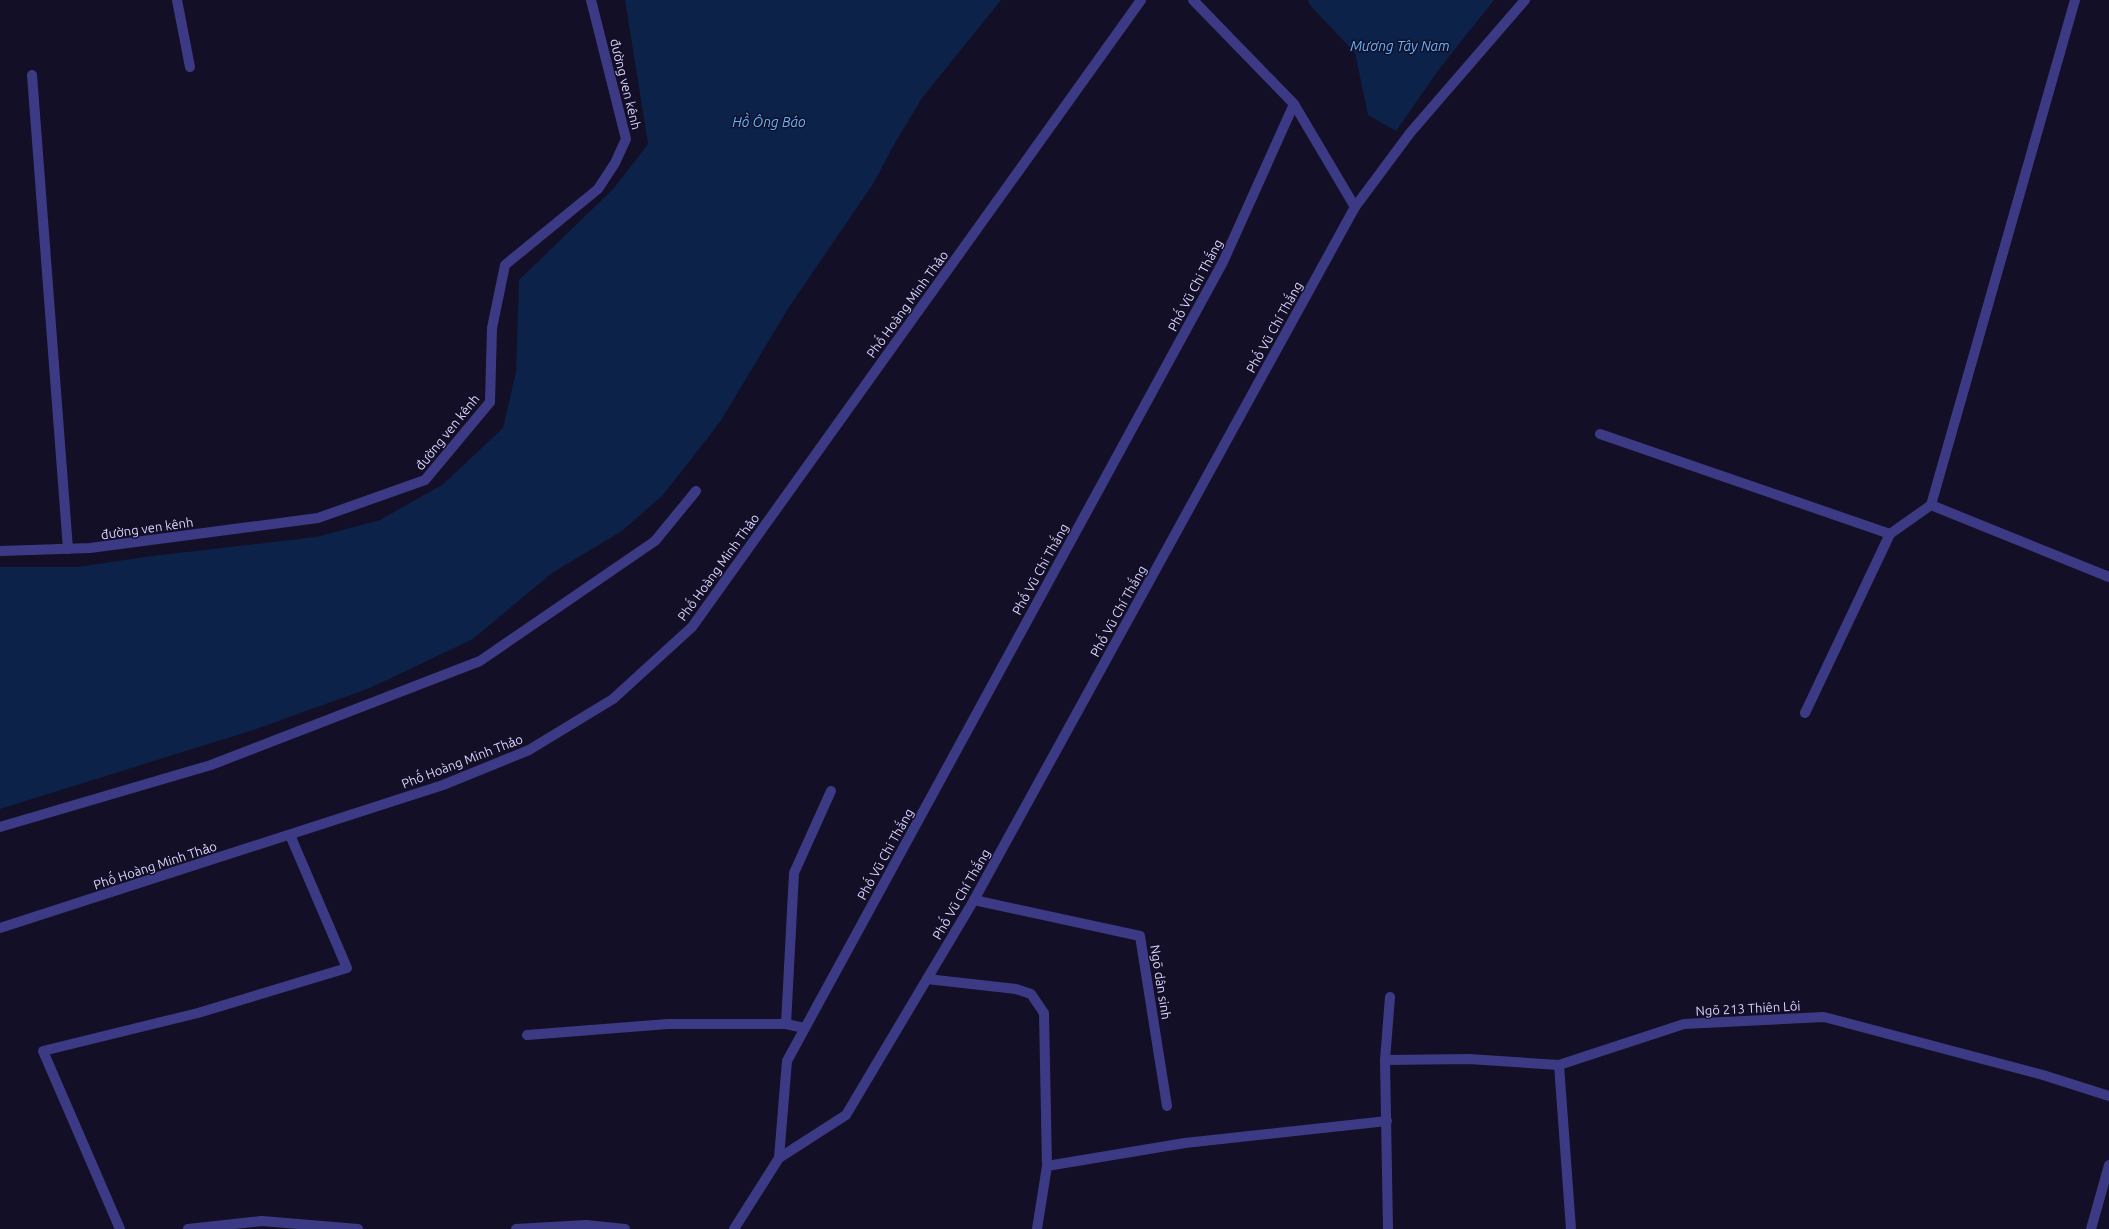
<svg xmlns="http://www.w3.org/2000/svg" width="2109" height="1229" viewBox="0 0 2109 1229" font-family="Ubuntu,sans-serif">
	<style>
		.water { fill: #0c2248 }
		.lines { fill: none; stroke-linecap: round; stroke-linejoin: round }
		.service { stroke: #3d3a85; stroke-width: 10 }
		.pedestrian { stroke: #3d3a85; stroke-width: 10 }
		.minor { stroke: #3d3a85; stroke-width: 10 }
		.tertiary { stroke: #3d3a85; stroke-width: 10 }
		.labels { text-anchor: middle; stroke-width: 3; stroke-linejoin: round; paint-order: stroke }
		.street-label { font-size: 13px; fill: #d9d4ff; stroke: #130f26 }
		.water-label { font-size: 14px; font-style: italic; fill: #62b6ff; stroke: #130f26 }
	</style>
	<rect width="100%" height="100%" fill="#130f26"/>
	<!-- water -->
	<g class="water">
		<polygon points="625,0 1001,0 922,98 895,143 873,184 789,307 720,422 662,496 622,531 552,573 473,639 370,688 253,730 0,809 0,567 77,567 152,556 316,537 380,520 442,485 503,428 516,372 519,280 614,188 648,144"/>
		<polygon points="1308,0 1494,0 1440,68 1396,131 1368,115 1355,53 1310,5"/>
	</g>
	<g class="lines">
		<!-- service -->
		<g class="service">
			<polyline points="177,0 190,67"/>
			<polyline points="32,75 68,549"/>
			<polyline points="1600,434 1890,534"/>
			<polyline points="1931,505 2109,577"/>
			<polyline points="0,551 90,548 318,518 425,480 490,402 492,328 505,265 598,189 615,163 626,139 591,0"/>
			<polyline points="1805,713 1890,534 1931,505 2075,0"/>
			<polyline points="927,979 1016,989 1031,994 1044,1013 1047,1166 1037,1229"/>
			<polyline points="786,1024 794,873 831,791"/>
			<polyline points="1385,1060 1469,1059 1559,1065 1684,1024 1824,1017 2043,1075 2109,1096"/>
			<polyline points="1559,1065 1571,1229"/>
			<polyline points="1047,1166 1185,1143 1387,1121"/>
			<polyline points="120,1229 43,1051 198,1013 347,968 290,835"/>
			<polyline points="188,1229 262,1221 358,1229"/>
			<polyline points="516,1229 586,1225 625,1229"/>
			<polyline points="1388,1229 1385,1060 1390,997"/>
			<polyline points="2091,1229 2109,1165"/>
		</g>
		<!-- pedestrian -->
		<polyline class="pedestrian" points="974,900 1140,936 1167,1106"/>
		<!-- minor -->
		<g class="minor">
			<polyline points="1193,0 1294,104 1355,207"/>
			<polyline points="0,827 211,765 480,661 655,541 696,491"/>
			<polyline points="527,1035 668,1024 786,1024 804,1028"/>
			<polyline points="779,1158 787,1061 1223,262 1294,104"/>
			<polyline points="734,1229 779,1158 846,1115 974,900 1355,207 1410,133 1525,0"/>
		</g>
		<!-- tertiary -->
		<polyline class="tertiary" points="0,928 443,785 529,750 613,699 692,627 1141,0"/>
	</g>
	<g class="labels">
		<!-- street labels -->
		<g class="street-label">
			<text transform="translate(626 84) rotate(76)" y="5">đường ven kênh</text>
			<text transform="translate(1195 285) rotate(-62)" y="5">Phố Vũ Chi Thắng</text>
			<text transform="translate(907 304) rotate(-54)" y="5">Phố Hoàng Minh Thảo</text>
			<text transform="translate(1274 327) rotate(-61)" y="5">Phố Vũ Chí Thắng</text>
			<text transform="translate(447 432) rotate(-51)" y="5">đường ven kênh</text>
			<text transform="translate(147 528) rotate(-8)" y="5">đường ven kênh</text>
			<text transform="translate(718 567) rotate(-54)" y="5">Phố Hoàng Minh Thảo</text>
			<text transform="translate(1040 569) rotate(-61)" y="5">Phố Vũ Chi Thắng</text>
			<text transform="translate(1118 611) rotate(-61)" y="5">Phố Vũ Chí Thắng</text>
			<text transform="translate(462 761) rotate(-21)" y="5">Phố Hoàng Minh Thảo</text>
			<text transform="translate(885 854) rotate(-61)" y="5">Phố Vũ Chi Thắng</text>
			<text transform="translate(155 865) rotate(-18)" y="5">Phố Hoàng Minh Thảo</text>
			<text transform="translate(961 894) rotate(-60)" y="5">Phố Vũ Chí Thắng</text>
			<text transform="translate(1161 982) rotate(81)" y="5">Ngõ dân sinh</text>
			<text transform="translate(1748 1008) rotate(-3)" y="5">Ngõ 213 Thiên Lôi</text>
		</g>
		<!-- water labels -->
		<g class="water-label">
			<text x="1400" y="51">Mương Tây Nam</text>
			<text x="769" y="127">Hồ Ông Báo</text>
		</g>
	</g>
</svg>
